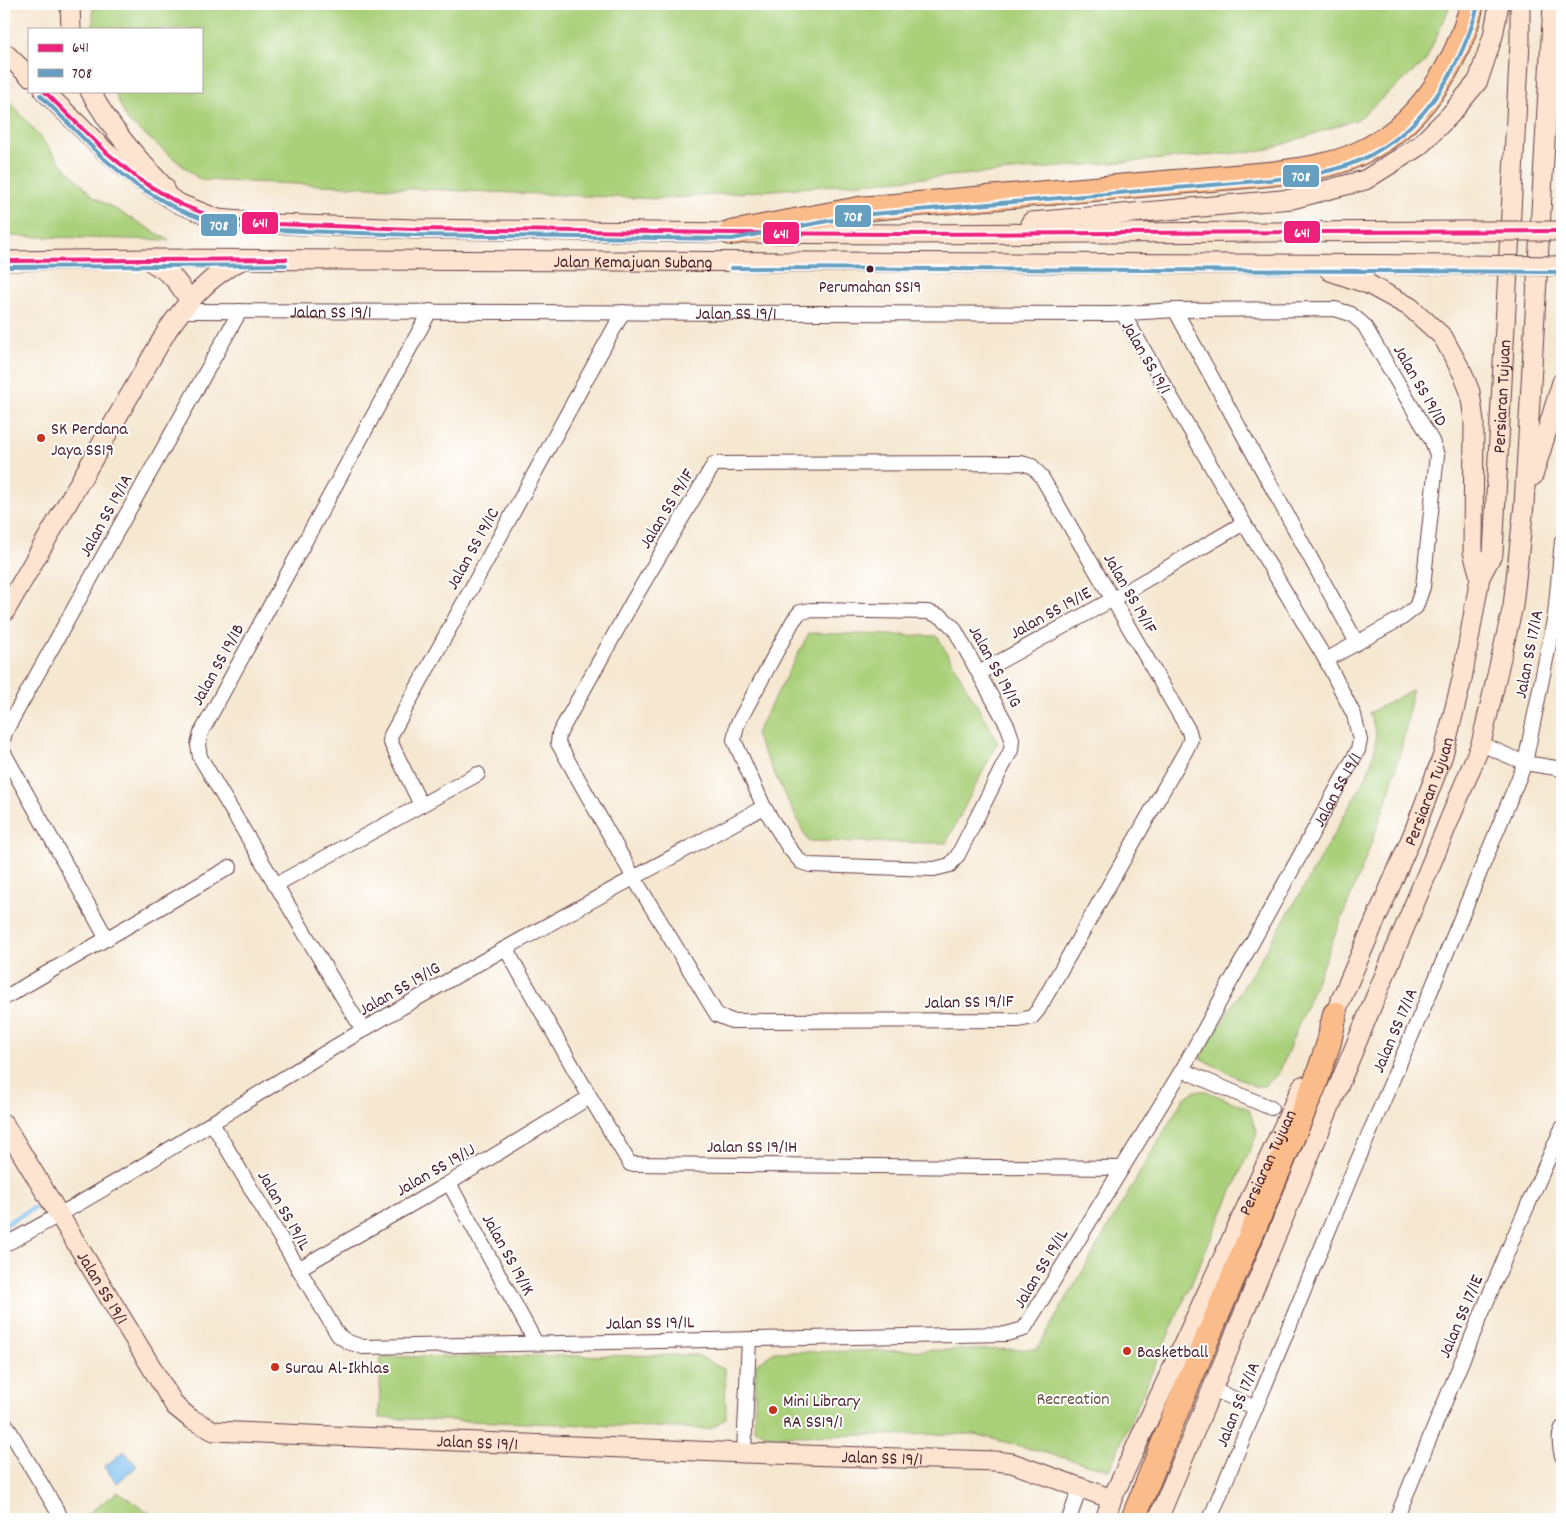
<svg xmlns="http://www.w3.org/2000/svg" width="1566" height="1523" viewBox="0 0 1566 1523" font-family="Dekko,sans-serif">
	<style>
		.green { fill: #aad07a; stroke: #7a7852 }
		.water { fill: #77bcee; stroke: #606e8c }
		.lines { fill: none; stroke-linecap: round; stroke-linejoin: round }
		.stream { stroke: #77bcee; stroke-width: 5 }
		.street-casing { stroke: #643d44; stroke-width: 16 }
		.secondary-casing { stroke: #643d44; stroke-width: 21 }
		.highway-casing { stroke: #643d44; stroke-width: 26 }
		.street { stroke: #fff; stroke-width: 14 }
		.secondary { stroke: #fde4d1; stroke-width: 19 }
		.highway { stroke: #fabc8b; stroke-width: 24 }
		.secondary-bridge-casing { stroke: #643d44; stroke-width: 21; stroke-linecap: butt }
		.secondary-bridge { stroke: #fde4d1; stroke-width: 19 }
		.bus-1-casing { stroke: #fff; stroke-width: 8 }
		.bus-2-casing { stroke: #fff; stroke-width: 8 }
		.bus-1 { stroke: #ed207b; stroke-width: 4 }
		.bus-2 { stroke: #679fc0; stroke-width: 4 }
		.bus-dot { fill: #4a1f2b; stroke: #fff; stroke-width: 2 }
		.poi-dot { fill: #c8321e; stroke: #fff; stroke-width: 2 }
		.labels { text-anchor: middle; stroke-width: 4; stroke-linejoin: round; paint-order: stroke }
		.bus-label { font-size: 17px; fill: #4a1f2b; stroke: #fff }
		.street-label { font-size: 18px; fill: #4a1f2b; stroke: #fff }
		.poi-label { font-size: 18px; fill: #4a1f2b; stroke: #fff; text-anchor: start }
		.park-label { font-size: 18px; fill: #675443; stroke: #fff }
		.line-badge { stroke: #fff; stroke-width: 2 }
		.badge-label { font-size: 14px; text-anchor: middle; font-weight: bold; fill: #fff }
	</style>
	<rect width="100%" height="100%" fill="#fff"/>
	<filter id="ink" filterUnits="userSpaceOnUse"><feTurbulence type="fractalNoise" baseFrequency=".02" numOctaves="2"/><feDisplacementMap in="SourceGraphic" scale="10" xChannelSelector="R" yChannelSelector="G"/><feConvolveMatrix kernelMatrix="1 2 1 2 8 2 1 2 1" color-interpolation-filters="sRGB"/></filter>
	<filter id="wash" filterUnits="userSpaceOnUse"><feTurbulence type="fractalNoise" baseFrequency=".0096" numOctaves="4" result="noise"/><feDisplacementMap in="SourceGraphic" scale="20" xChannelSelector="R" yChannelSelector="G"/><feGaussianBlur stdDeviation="1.12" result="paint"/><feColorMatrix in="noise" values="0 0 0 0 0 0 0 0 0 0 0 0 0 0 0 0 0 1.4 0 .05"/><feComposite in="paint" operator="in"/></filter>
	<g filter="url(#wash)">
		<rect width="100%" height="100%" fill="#f5e7d0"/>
		<!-- green -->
		<g class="green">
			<polygon points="93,4 1451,4 1425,62 1358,119 1263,151 661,199 200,180 127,120 114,91 201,91 201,29 93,29"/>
			<polygon points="4,94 63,165 94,197 169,240 4,236"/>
			<polygon points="809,633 937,636 998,742 946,843 808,841 755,735"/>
			<path d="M1412,690c-9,75 -38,148 -66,218 -22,55 -45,110 -67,165l-15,13h-10l-54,-28 100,-164 67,-119 8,-26 1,-17 -7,-19z"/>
			<polygon points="1194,1091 1206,1091 1249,1109 1257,1134 1109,1470 975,1434 771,1436 754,1429 756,1364 775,1352 1037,1349 1183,1099"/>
			<polygon points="697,1355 725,1370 726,1418 710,1429 379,1418 381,1357"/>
			<polygon points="118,1492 159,1519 79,1519"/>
		</g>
		<!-- water -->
		<polygon class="water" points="124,1451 137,1466 117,1483 104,1467"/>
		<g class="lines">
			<!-- stream -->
			<polyline class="stream" points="4,1225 34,1208"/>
		</g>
	</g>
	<g filter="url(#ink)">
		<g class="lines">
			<defs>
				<g id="street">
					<polyline points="1175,310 1357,643"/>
					<path id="s1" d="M181,311l932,3 62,-4 160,-1 16,5 13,11 68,116 5,14 -14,132 -7,20 -14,11 -76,42"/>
					<polygon points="1021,463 1032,466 1041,476 1189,731 1191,739 1186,750 1038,1010 1032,1017 1019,1020 732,1021 717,1015 634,878 558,743 559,734 634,599 714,464"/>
					<polygon points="811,610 928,612 942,617 954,628 1008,727 1012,739 1011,750 958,855 950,865 934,869 810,865 801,862 789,848 764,807 734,740 737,725 793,621 800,612"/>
					<polyline points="979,673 1113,599 1244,523"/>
					<polyline points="4,737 5,732 240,311"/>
					<polyline points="1481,744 1525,763 1562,769"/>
					<polyline points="4,753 107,939"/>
					<polyline points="421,805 390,741 391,735 623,312"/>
					<polyline points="275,885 478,774"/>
					<polyline points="506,949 590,1097 630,1164 1122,1168"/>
					<polyline points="4,998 230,867"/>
					<polyline points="363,1030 345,1001 200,757 198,745 201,733 430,311"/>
					<polyline points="1182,1070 1271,1108"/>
					<path id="s2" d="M212,1123l126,212 10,7 15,5 643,-13 18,-5 158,-259 176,-320 2,-10 -6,-25 -28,-55 -82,-137 -121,-209"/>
					<polyline points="449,1183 536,1343"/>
					<path d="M4,1245c123,-65 239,-144 359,-215 132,-78 267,-150 401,-223"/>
					<polyline points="298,1269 449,1183 590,1097"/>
					<polyline points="1212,1389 1256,1408"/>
					<polyline points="4,1421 62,1519"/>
					<path d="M1562,1428c-4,9 -2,19 0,28"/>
					<polyline points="744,1453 749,1339"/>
					<polyline points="1069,1519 1080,1488"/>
					<polyline points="1210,1519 1351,1176 1432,988 1525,763 1555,615 1562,541"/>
					<polyline points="1396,1519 1512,1241 1562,1128"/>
				</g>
				<g id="secondary">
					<polyline points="70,4 71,29"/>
					<polyline points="4,52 29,76"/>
					<polyline points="44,91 106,152 140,180 180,204 218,219 276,224 414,229 731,233 902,234 1469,231"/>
					<path d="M90,91c20,37 47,67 75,97"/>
					<polyline points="1031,222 1292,199 1365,180 1419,146 1450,115 1478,81 1493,36 1499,4"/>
					<path d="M148,260c22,13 28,18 41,40"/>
					<path id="s3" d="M4,261l143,-2 1319,6"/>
					<polyline points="1330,271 1368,284 1410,307 1443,337 1463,374 1470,392 1474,421 1473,552 1480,577"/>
					<polyline points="1533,476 1562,382"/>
					<path d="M4,613l164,-284c21,-29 42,-54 74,-69"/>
					<path id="s4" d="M1329,1027l84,-193 30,-79 19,-76 18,-102 13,-24 27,-511v-38"/>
					<path id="s5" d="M4,1124l171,282 16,13 23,12 530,22 251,8 17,2 100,36"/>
					<path id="s6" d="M1105,1519l7,-20 190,-413"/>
					<polyline points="1158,1519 1481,744 1513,606 1524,505 1553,4"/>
				</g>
				<g id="highway">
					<path d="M731,233l128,-24 410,-35c30,-4 61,-7 89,-20 59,-26 100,-89 114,-150"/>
					<polyline points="1133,1519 1174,1417 1315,1084 1329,1042 1335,1014"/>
				</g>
			</defs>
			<!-- street casing -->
			<use href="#street" class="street-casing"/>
			<!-- secondary casing -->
			<use href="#secondary" class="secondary-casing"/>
			<!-- highway casing -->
			<use href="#highway" class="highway-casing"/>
			<!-- street -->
			<use href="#street" class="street"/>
			<!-- secondary -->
			<use href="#secondary" class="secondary"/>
			<!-- highway -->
			<use href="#highway" class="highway"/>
			<defs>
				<g id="secondary-bridge">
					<polyline points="1469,231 1562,231"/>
					<polyline points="1466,265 1562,266"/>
				</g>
			</defs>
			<!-- secondary-bridge casing -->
			<use href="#secondary-bridge" class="secondary-bridge-casing"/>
			<!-- secondary-bridge -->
			<use href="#secondary-bridge" class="secondary-bridge"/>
			<defs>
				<g id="bus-1">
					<polyline points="44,91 106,152 140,180 180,204 218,219 276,224 414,229 731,233 902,234 1562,231"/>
					<polyline points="4,261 286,259"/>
				</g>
				<g id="bus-2">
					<path d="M40,95l62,62 34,28 41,24 40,16 58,5 139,5 318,4 128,-24 410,-35c26,-3 53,-6 78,-15 70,-25 111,-91 130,-159"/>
					<polyline points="4,267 286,265"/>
					<polyline points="731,268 1562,272"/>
				</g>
			</defs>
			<!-- bus-1 casing -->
			<use href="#bus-1" class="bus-1-casing"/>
			<!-- bus-2 casing -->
			<use href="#bus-2" class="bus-2-casing"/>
			<!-- bus-1 -->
			<use href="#bus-1" class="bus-1"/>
			<!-- bus-2 -->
			<use href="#bus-2" class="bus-2"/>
		</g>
	</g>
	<!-- markers -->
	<circle class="bus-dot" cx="870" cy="269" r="4.5"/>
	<g class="poi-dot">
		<circle cx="41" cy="438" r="5"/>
		<circle cx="1127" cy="1351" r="5"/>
		<circle cx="275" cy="1367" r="5"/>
		<circle cx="773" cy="1410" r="5"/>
	</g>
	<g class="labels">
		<!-- bus labels -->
		<g class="bus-label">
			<text x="870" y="292">Perumahan SS19</text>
		</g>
		<!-- street labels -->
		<g class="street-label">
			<text dy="6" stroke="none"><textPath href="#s3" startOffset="629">Jalan Kemajuan Subang</textPath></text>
			<text dy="6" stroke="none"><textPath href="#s1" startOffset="150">Jalan SS 19/1</textPath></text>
			<text dy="6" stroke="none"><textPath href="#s1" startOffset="555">Jalan SS 19/1</textPath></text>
			<text transform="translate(1147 357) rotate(60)" y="6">Jalan SS 19/1</text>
			<text transform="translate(1421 385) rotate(60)" y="6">Jalan SS 19/1D</text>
			<text dy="6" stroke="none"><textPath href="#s4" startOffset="661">Persiaran Tujuan</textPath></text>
			<text transform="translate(666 508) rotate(-59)" y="6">Jalan SS 19/1F</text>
			<text transform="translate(105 515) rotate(-61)" y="6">Jalan SS 19/1A</text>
			<text transform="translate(472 548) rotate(-61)" y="6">Jalan SS 19/1C</text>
			<text transform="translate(1131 593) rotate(60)" y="6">Jalan SS 19/1F</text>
			<text transform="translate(1050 612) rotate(-29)" y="6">Jalan SS 19/1E</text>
			<text transform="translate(1528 654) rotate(-79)" y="6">Jalan SS 17/1A</text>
			<text transform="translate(217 664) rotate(-61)" y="6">Jalan SS 19/1B</text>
			<text transform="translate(996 666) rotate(61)" y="6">Jalan SS 19/1G</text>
			<text dy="6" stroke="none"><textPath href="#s2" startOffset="1560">Jalan SS 19/1</textPath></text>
			<text dy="6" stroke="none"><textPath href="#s4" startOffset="256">Persiaran Tujuan</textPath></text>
			<text transform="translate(399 988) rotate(-30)" y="6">Jalan SS 19/1G</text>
			<text transform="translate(969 1001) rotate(-1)" y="6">Jalan SS 19/1F</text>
			<text transform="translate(1394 1030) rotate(-67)" y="6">Jalan SS 17/1A</text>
			<text x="752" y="1152">Jalan SS 19/1H</text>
			<text dy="6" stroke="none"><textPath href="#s6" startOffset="392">Persiaran Tujuan</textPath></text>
			<text transform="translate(435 1169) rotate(-30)" y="6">Jalan SS 19/1J</text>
			<text transform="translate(285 1210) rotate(60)" y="6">Jalan SS 19/1L</text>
			<text transform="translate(509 1254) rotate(61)" y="6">Jalan SS 19/1K</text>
			<text transform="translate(1040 1268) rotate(-59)" y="6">Jalan SS 19/1L</text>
			<text dy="6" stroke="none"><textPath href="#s5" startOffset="191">Jalan SS 19/1</textPath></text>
			<text transform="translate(1460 1316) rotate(-67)" y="6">Jalan SS 17/1E</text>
			<text transform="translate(650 1322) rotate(-1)" y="6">Jalan SS 19/1L</text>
			<text transform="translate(1237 1404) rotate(-68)" y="6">Jalan SS 17/1A</text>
			<text dy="6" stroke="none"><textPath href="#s5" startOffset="640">Jalan SS 19/1</textPath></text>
			<text dy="6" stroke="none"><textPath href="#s5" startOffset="1045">Jalan SS 19/1</textPath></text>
		</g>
		<!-- poi labels -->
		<g class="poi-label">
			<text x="51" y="434">SK Perdana<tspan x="51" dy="21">Jaya SS19</tspan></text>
			<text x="1137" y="1357">Basketball</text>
			<text x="285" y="1373">Surau Al-Ikhlas</text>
			<text x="783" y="1406">Mini Library<tspan x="783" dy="21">RA SS19/1</tspan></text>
		</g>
		<!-- park labels -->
		<g class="park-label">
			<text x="1073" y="1404">Recreation</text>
		</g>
	</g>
	<g class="line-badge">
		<rect x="1282" y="164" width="38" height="24" rx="5" fill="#679fc0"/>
		<rect x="834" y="204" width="38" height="24" rx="5" fill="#679fc0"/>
		<rect x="241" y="211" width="38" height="24" rx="5" fill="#ed207b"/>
		<rect x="200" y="213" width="38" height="24" rx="5" fill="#679fc0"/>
		<rect x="1283" y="220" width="38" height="24" rx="5" fill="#ed207b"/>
		<rect x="762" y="221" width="38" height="24" rx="5" fill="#ed207b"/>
	</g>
	<g class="badge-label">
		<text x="1301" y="181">708</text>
		<text x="853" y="221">708</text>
		<text x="260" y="227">641</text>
		<text x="219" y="230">708</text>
		<text x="1302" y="237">641</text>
		<text x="781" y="238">641</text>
	</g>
	<!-- margin -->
	<rect width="1566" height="1523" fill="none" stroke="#fff" stroke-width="20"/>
	<!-- legend -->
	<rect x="28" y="28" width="175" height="65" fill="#ffffff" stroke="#b7a5aa"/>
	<rect x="38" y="44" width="25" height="8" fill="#ed207b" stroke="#b7a5aa"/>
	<text x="72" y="52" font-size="15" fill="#4a1f2b">641</text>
	<rect x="38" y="69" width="25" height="8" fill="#679fc0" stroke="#b7a5aa"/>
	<text x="72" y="78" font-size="15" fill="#4a1f2b">708</text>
</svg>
